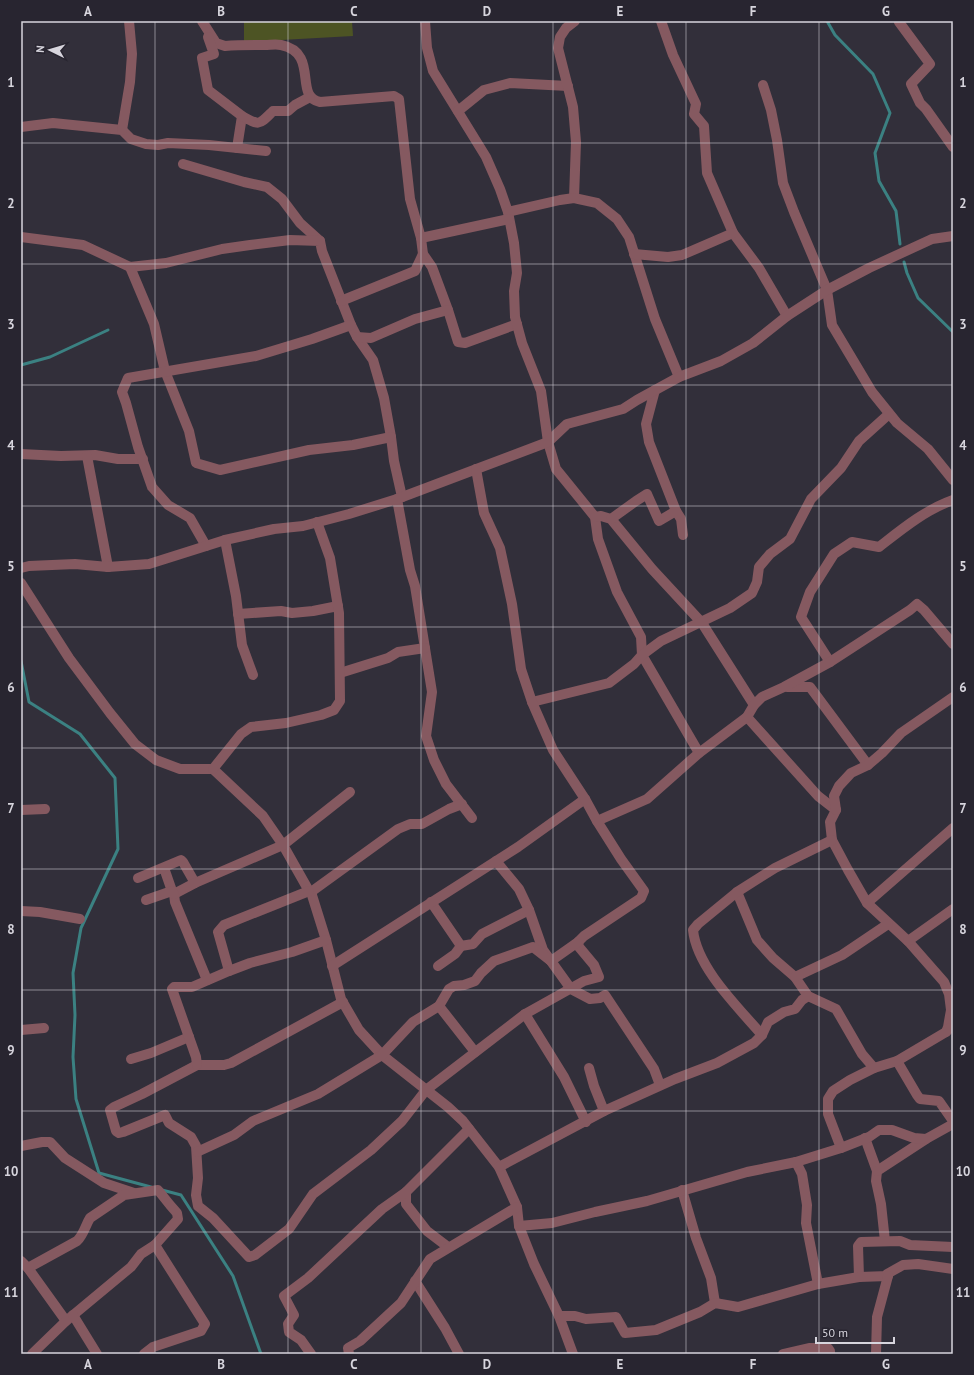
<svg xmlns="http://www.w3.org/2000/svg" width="974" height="1375" viewBox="0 0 974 1375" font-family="'PT Sans',sans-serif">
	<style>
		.green { fill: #4d5424 }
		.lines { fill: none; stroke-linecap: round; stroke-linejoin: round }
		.stream { stroke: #3b8182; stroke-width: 3 }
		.minor { stroke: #855960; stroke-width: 10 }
		.grid { fill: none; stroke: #d7d5dd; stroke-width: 1; stroke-opacity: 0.55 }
		.neatline { fill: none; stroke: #d7d5dd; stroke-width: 1.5 }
		.grid-label { font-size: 13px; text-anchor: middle; font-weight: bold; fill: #d7d5dd }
	</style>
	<rect width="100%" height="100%" fill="#322f3a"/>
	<!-- green -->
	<polygon class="green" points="244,21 352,21 353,36 244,42"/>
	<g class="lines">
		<!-- stream -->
		<g class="stream">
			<polyline points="827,21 835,35 873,74 890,113 875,153 879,181 896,211 900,244"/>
			<polyline points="904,262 907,273 918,298 953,332"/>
			<polyline points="21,365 50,357 108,330"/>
			<polyline points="21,661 29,702 80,734 115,778 118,849 81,928 73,973 75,1015 73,1057 76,1099 99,1173 151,1187"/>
			<polyline points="162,1190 181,1195 233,1276 261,1354"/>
		</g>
		<!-- minor -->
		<g class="minor">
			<path d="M202,21l14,22 9,3c13,-1 27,-1 40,-1 5,0 11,-1 16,0 39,8 12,52 39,57l74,-6 5,3 11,100 11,39 2,16 9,13 16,43 10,32 7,1 52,-19"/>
			<polyline points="425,21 427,48 433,71 486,157 500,189 508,212 514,243 517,273 514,291 515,317 522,343 541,391 548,442 556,469 595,517 598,539 617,592 641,637 642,655 699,753"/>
			<polyline points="661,21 673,55 696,104 694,114 704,126 707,173 733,233 759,268 787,316"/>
			<polyline points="900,21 899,22 930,64 911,84 920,103 926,109 953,147"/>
			<polyline points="208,37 214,54 202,58 208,90 242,116 237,148"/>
			<polyline points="763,85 771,110 777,140 783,183 794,212 827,290 832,325 872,392 897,423 928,449 953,480"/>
			<polyline points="458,111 484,90 510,83 568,86"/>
			<path d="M242,116c18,10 17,9 31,-5h15l7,-6 15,-8"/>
			<polyline points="21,127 53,123 122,130 131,139 146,144 158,145 168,143 209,145 266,151"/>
			<polyline points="122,130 130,82 132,54 129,21"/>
			<polyline points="183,164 244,182 267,187 282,199 300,223 320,241"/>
			<polyline points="574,198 576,142 573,107 558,48 560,37 566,28 575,21"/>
			<polyline points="508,212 560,200 574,198 597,203 617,219 629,237 655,319 679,377"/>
			<polyline points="21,237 83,245 130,267 166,263 222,249 250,245 290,240 320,241 322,251 351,325 357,337 373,360 384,398 391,437 394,461 402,497"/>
			<polyline points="421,238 509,219"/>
			<polyline points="634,254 668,257 682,255 733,233"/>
			<polyline points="130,267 154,324 165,371 189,431 196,463 220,470 309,450 353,445 391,437"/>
			<polyline points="341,301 415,271 423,254"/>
			<polyline points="357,337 371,338 415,319 448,310"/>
			<polyline points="655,390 646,424 649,442 676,511 681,519 683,535"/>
			<polyline points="21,454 61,456 95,455 118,459 143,459"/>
			<polyline points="87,456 108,567"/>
			<polyline points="397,499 410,570 415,586 432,692 426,736 434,760 446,784 472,818"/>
			<polyline points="595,517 601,516 611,519 652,569 702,623 754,705"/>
			<polyline points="611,519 636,501 647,494 659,521 676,511"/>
			<polyline points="225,540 236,596 242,645 253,675"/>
			<polyline points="206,546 190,518 168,505 152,487 138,447 126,403 122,392 128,378 256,356 312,339 351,325"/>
			<polyline points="21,568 29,566 75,564 108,567 149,564 225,540 274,529 303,526 349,514 397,499 548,442 567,424 623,409 637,400 679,377 721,361 753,343 787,316 827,290 869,268 932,239 953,236"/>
			<polyline points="21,583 69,658 110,713 135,744 156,760 180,769 213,769 263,816 283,845 309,891 311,892 326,940 341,999 359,1030 382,1055 448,1107 463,1121 499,1167 517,1207 519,1226 534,1264 559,1316 573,1354"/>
			<polyline points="238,614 281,611 292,613 313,611 338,606"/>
			<path d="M830,662l-29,-45 9,-25 24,-38 18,-12 27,5c23,-18 46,-37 74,-47"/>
			<polyline points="340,673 388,658 398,652 425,648"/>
			<polyline points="787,687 810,687 868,765"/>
			<polyline points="532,702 609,683 634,664 642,655 661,641 730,608 752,593 757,582 759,567 770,554 790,539 811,499 841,468 859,441 889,414"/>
			<polyline points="747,717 818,796 836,810 830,822 832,840 848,870 867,903 908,941 944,982 949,994 951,1010 948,1027 946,1032"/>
			<polyline points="213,769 241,734 251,727 286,723 321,715 334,710 340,701 339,613 330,558 317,522"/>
			<polyline points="21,810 45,809"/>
			<polyline points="836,810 834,796 839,786 851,773 868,765 882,753 901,733 953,697"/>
			<polyline points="597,821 647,799 699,753 747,717 754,705 762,697 784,687 830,662 910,610 917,604 924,610 953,644"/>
			<polyline points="496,861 519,889 529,910 543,950 571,989 590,999 600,998 605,995 654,1069 660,1085"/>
			<polyline points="164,868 172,891"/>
			<polyline points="138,878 181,860 183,862 195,883"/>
			<polyline points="311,892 398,829 410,824 422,824 449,809 462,804"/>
			<polyline points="737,892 757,940 773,958 795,977 808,996 836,1009 862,1054 874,1068"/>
			<polyline points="174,894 195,883 283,845 350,792"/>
			<polyline points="174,894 175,902 207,980"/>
			<polyline points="146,900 172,891 174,894"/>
			<polyline points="431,902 461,946"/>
			<polyline points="867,903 953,828"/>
			<polyline points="21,911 40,912 80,919"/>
			<polyline points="908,941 953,909"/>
			<polyline points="332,966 518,847 585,799"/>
			<polyline points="438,966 455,954 461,946 473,944 482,934 529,910"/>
			<polyline points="229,971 218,932 224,925 309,891"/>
			<polyline points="795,977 842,955 888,924"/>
			<polyline points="343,1002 231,1063 224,1065 197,1065 142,1094 114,1107 110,1110 116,1131 119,1133 123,1132 165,1115 169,1123 191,1137 196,1146 198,1178 196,1195 198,1206 213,1218 249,1257 255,1255 289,1229 313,1194 371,1150 402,1121 426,1090 525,1014 584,981 599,977 594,965 579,947 578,942"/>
			<polyline points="439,1006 475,1052"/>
			<polyline points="525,1014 564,1077 586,1122"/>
			<polyline points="21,1030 44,1028"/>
			<path d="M762,1035c-24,-28 -65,-67 -69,-105l5,-6 39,-32 38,-24 57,-28"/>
			<polyline points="131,1059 151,1053 189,1037"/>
			<polyline points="897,1061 917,1095 920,1099 939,1101 953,1121"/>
			<polyline points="197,1065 196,1057 172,989 174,987 192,987 229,971 250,963 292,952 326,940"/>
			<polyline points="589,1068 594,1086 604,1111"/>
			<polyline points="865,1138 877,1171 876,1181 881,1204 885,1241"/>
			<polyline points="21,1146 42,1142 50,1142 65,1158 104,1183 134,1193"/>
			<polyline points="841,1148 828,1114 828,1099 833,1091 850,1080 874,1068 897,1061 946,1032 950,1028"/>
			<polyline points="197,1152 234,1135 253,1121 318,1094 382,1055 413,1022 439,1006 449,989 454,986 464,985 475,981 481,973 494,961 533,947 551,961 578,942 584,936 641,898 644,891 621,859 597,821 585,799 553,750 532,702 521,669 512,604 500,548 484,513 476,469"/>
			<polyline points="796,1162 802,1174 807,1205 806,1223 818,1284"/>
			<polyline points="499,1167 604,1111 675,1079 717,1063 754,1043 762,1035 768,1022 784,1012 795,1009 802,1000 808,996"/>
			<polyline points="877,1171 926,1139"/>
			<polyline points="682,1190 696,1238 711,1278 715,1303"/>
			<polyline points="406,1192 406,1204 427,1231 448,1247"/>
			<polyline points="519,1226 552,1223 595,1212 647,1201 747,1172 796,1162 841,1148 869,1137 879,1130 892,1130 914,1138 926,1139 953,1124"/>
			<polyline points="21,1261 28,1268 66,1321"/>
			<path d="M28,1268l49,-27c7,-7 8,-15 13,-23l34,-23 34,-5 12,15 7,8 1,6 -23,26 -14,9 -10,13 -65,54 -34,33"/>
			<polyline points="859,1277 858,1246 861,1242 900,1241 910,1245 953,1247"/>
			<polyline points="415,1281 445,1328 459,1354"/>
			<polyline points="73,1315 97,1354"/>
			<polyline points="559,1316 575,1316 586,1319 616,1317 625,1333 656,1330 700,1312 715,1303 738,1307 818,1284 859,1277 888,1276 887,1274 903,1265 918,1264 953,1269"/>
			<polyline points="144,1354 153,1347 201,1331 205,1324 155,1245"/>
			<polyline points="311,1354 301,1340 289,1332 288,1324 294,1315 284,1296 308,1278 382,1209 406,1192 469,1129"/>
			<polyline points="349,1354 348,1348 360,1341 401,1303 430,1259 517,1207"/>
			<polyline points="783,1354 809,1348 828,1348 830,1351 830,1354"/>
			<polyline points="876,1354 877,1317 888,1276"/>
		</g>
	</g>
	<!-- grid -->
	<path class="grid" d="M155,21v1333M288,21v1333M421,21v1333M553,21v1333M686,21v1333M819,21v1333M21,143h932M21,264h932M21,385h932M21,506h932M21,627h932M21,748h932M21,869h932M21,990h932M21,1111h932M21,1232h932"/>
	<!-- border -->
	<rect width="974" height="1375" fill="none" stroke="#282530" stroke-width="44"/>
	<!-- north arrow -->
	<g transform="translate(50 50) rotate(275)" stroke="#282530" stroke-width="3" paint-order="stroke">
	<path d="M0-3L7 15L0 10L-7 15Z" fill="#d7d5dd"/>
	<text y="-6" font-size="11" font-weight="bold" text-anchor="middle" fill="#d7d5dd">N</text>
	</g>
	<!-- scale -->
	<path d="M816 1337v6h78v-6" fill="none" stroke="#d7d5dd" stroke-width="2"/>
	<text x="822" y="1337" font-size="12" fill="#d7d5dd" stroke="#282530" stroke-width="3" paint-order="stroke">50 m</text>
	<rect x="22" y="22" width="930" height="1331" class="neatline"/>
	<g class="grid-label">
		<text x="88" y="16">A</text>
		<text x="221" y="16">B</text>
		<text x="354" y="16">C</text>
		<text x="487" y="16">D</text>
		<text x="620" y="16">E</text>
		<text x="753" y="16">F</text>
		<text x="886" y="16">G</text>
		<text x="11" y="87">1</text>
		<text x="963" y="87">1</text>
		<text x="11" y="208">2</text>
		<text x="963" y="208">2</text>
		<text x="11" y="329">3</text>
		<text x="963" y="329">3</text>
		<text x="11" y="450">4</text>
		<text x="963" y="450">4</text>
		<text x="11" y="571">5</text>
		<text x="963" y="571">5</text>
		<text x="11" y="692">6</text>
		<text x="963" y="692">6</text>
		<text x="11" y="813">7</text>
		<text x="963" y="813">7</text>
		<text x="11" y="934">8</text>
		<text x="963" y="934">8</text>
		<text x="11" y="1055">9</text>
		<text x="963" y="1055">9</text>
		<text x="11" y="1176">10</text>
		<text x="963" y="1176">10</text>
		<text x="11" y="1297">11</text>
		<text x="963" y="1297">11</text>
		<text x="88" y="1369">A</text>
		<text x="221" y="1369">B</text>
		<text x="354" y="1369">C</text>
		<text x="487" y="1369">D</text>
		<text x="620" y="1369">E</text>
		<text x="753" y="1369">F</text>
		<text x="886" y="1369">G</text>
	</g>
</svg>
